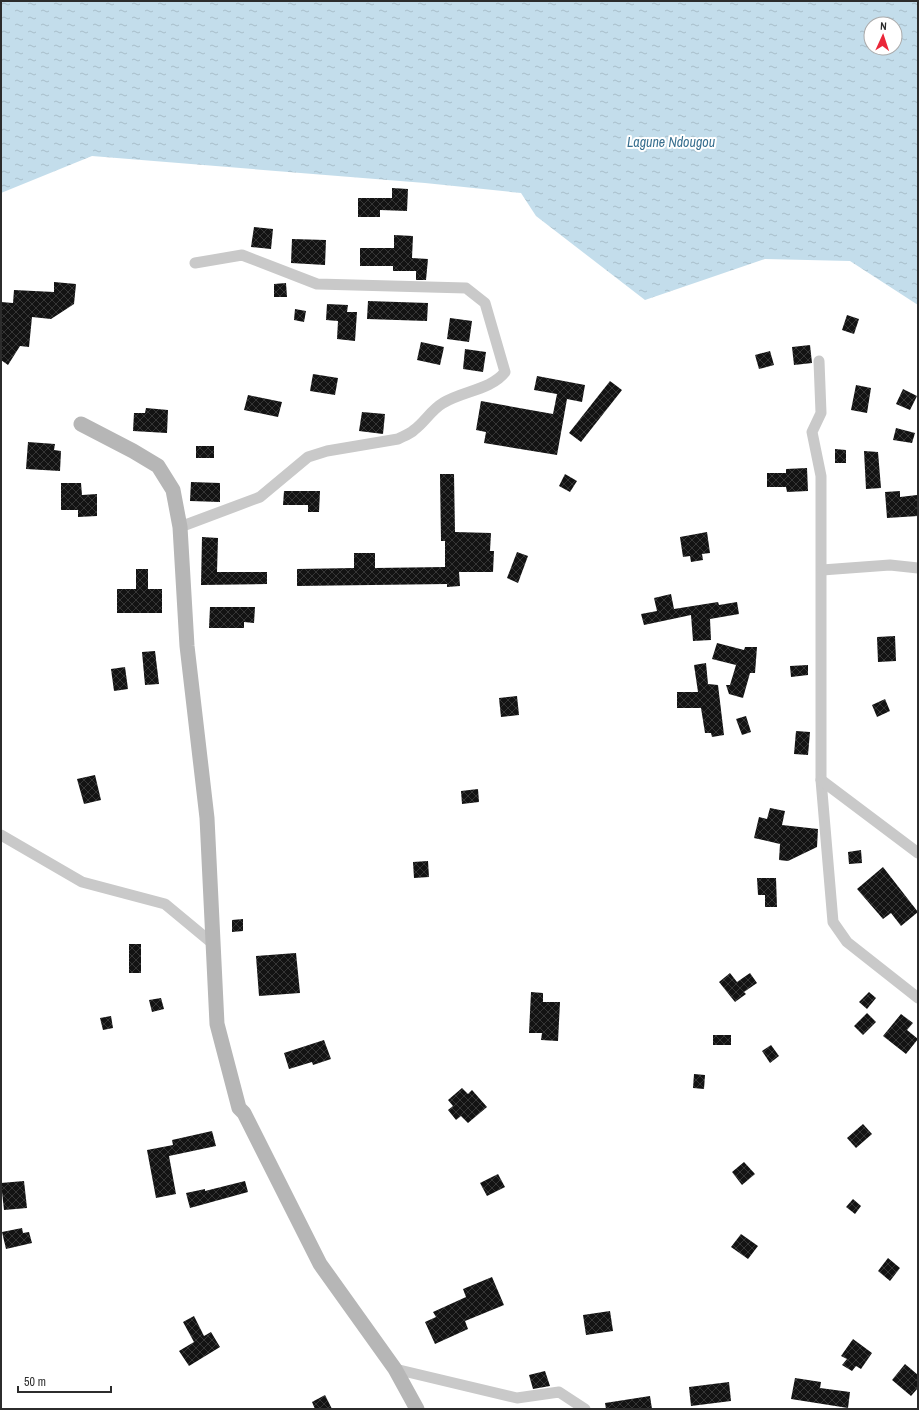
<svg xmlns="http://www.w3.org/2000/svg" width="919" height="1410" viewBox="0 0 919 1410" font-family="'Archivo Narrow',sans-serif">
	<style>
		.water { fill: url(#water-ripples); fill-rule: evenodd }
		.building { fill: url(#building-cross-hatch) }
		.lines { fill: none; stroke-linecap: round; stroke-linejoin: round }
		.street { stroke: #c9c9c9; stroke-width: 11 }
		.secondary { stroke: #b6b6b6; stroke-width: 15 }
		.labels { text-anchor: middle; stroke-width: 4; stroke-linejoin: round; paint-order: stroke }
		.water-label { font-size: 14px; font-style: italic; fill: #386f8f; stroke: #fff }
	</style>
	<defs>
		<pattern id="water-ripples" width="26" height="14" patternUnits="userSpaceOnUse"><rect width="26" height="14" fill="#c3ddeb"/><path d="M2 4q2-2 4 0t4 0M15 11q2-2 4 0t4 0" fill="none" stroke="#a8beca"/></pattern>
		<pattern id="building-cross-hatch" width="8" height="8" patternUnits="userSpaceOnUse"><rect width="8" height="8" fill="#131313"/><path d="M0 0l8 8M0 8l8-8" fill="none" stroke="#363636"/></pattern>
	</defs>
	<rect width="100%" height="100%" fill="#fff"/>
	<!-- water -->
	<path class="water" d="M1,1h917v304l-68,-44 -85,-2 -120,41 -109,-84 -15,-23 -96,-10 -333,-27 -91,37zM871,24h24v24h-24z"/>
	<!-- building -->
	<g class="building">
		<polygon points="392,188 408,189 407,211 380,210 380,217 358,217 358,198 392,198"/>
		<polygon points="254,227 273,229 271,249 251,247"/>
		<polygon points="394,235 413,236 412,258 428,259 426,280 416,280 416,271 393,271 393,266 360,266 360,248 394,248"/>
		<polygon points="292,239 326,240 325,265 291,263"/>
		<polygon points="54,282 76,284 74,304 51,319 32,317 29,347 20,346 8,365 1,360 1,302 13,303 14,290 54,292"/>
		<polygon points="286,283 287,297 274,297 274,284"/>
		<polygon points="368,301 428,303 427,321 367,319"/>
		<polygon points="327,304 348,305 347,312 357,312 355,341 337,339 338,321 326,320"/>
		<polygon points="295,309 306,311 304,322 294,320"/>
		<polygon points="847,315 859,319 854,334 842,330"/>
		<polygon points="450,318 472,321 469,342 447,339"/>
		<polygon points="421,342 444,347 440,365 417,360"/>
		<polygon points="810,345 812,363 794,365 792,347"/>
		<polygon points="465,349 486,352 483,372 463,369"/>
		<polygon points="770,351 774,365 759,369 755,355"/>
		<polygon points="313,374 338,378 335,395 310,391"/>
		<polygon points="537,376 585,385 582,402 567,399 557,455 484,443 486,432 476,430 481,401 553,414 557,394 534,390"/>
		<polygon points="610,381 622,390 581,442 569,433"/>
		<polygon points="856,385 871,388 867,413 851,410"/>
		<polygon points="903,389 917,396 910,410 896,404"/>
		<polygon points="248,395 282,402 278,417 244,410"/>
		<polygon points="146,408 168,410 167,433 133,431 134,413 145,413"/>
		<polygon points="362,412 385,414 383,434 359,431"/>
		<polygon points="896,428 915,433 912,443 893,440"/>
		<polygon points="28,442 55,444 54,450 61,451 60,471 26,469"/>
		<rect x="196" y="446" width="18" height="12"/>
		<polygon points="835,449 846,450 846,463 835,463"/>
		<polygon points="864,451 878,452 881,488 866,489"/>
		<polygon points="807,468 808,491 787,492 786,487 767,487 767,473 786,473 786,469"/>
		<polygon points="440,474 454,474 455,532 491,533 490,551 494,551 493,572 459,572 460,586 447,587 447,584 297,586 297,569 354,568 354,553 375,553 375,568 445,567 445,541 441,541"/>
		<polygon points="565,474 577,481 570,492 559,486"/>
		<polygon points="191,482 220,483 220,502 190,501"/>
		<polygon points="61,483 81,483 82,495 97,494 97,516 78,517 78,510 61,510"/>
		<polygon points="284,491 320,491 319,512 308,512 308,505 283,505"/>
		<polygon points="900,491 900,497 917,495 918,516 887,518 885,492"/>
		<polygon points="707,532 710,553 702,554 703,560 691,562 690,556 683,557 680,537"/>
		<polygon points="202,537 218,538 217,572 267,572 267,584 201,585"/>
		<polygon points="517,552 528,556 518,583 507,578"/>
		<polygon points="136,569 148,569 148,589 162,589 162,613 117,613 117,589 136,589"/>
		<polygon points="671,594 674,609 718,602 719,605 737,602 739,614 710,619 711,640 693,641 691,615 644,625 641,614 657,611 654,598"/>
		<polygon points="210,607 255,607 254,623 244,622 244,628 209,628"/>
		<polygon points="895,636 896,661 878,662 877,637"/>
		<polygon points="717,643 744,650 745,647 757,647 755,673 750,673 743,698 729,694 726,685 730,685 736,665 712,659"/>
		<polygon points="155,651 159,684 145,685 142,652"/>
		<polygon points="706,663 708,684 718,685 724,735 712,737 711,733 705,733 701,708 677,708 677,692 698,692 694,665"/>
		<polygon points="808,665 808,675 791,677 790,666"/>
		<polygon points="125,667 128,689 114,691 111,669"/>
		<polygon points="517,696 519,715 501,717 499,698"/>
		<polygon points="885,699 890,711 877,717 872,705"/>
		<polygon points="746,716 751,732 742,735 736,719"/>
		<polygon points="796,731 810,732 808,755 794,754"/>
		<polygon points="95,775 101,800 84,804 77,779"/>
		<polygon points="478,789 479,802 462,804 461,791"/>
		<polygon points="770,808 785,811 782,825 818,829 817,847 788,861 779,860 780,844 754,838 759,817 767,819"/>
		<polygon points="861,850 862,863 849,864 848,852"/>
		<polygon points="428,861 429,877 414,878 413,862"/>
		<polygon points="883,867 918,912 901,926 891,913 883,919 857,889"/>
		<polygon points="757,878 776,878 777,907 765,907 765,895 758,895"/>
		<polygon points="243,919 243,931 232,932 232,920"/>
		<rect x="129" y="944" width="12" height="29"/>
		<polygon points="296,953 300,993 259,996 256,956"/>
		<polygon points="730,973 737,982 750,973 757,983 744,992 746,994 735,1002 719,982"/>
		<polygon points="531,992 543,993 543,1002 560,1002 558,1041 541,1040 542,1033 529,1033"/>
		<polygon points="869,992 876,998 867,1009 859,1002"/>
		<polygon points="161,998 164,1009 152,1012 149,1000"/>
		<polygon points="867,1013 876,1022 863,1035 854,1026"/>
		<polygon points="901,1014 913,1023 907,1030 918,1039 906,1054 883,1036"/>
		<polygon points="111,1016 113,1028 103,1030 100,1018"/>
		<rect x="713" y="1035" width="18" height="10"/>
		<polygon points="324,1040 331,1059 313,1065 312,1062 289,1069 284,1053"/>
		<polygon points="771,1045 779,1056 770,1063 762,1051"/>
		<polygon points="694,1074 705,1075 704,1089 693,1088"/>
		<polygon points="462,1088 468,1094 472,1090 487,1107 468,1123 461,1116 456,1120 448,1110 453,1106 448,1100"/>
		<polygon points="863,1124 872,1134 856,1148 847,1138"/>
		<polygon points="212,1131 216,1146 169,1156 176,1194 156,1198 147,1150 173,1145 172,1140"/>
		<polygon points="744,1162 755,1174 742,1185 732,1172"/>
		<polygon points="498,1174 505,1187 487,1196 480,1183"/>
		<polygon points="24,1181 27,1208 4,1210 1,1183"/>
		<polygon points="245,1181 248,1192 190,1208 186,1193 205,1189 205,1191"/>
		<polygon points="853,1199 861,1206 855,1214 846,1207"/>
		<polygon points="22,1228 23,1233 29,1232 32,1243 6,1249 2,1232"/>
		<polygon points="741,1234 758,1246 748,1259 731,1247"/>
		<polygon points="888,1258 900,1268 890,1281 878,1271"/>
		<polygon points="492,1277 504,1305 465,1321 468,1329 435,1344 425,1322 436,1317 433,1312 466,1297 463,1289"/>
		<polygon points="610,1311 613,1331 586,1335 583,1315"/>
		<polygon points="194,1316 204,1336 211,1332 220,1347 189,1366 179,1351 194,1342 183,1322"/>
		<polygon points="853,1339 872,1353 861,1369 856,1366 852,1371 842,1365 847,1359 841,1356"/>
		<polygon points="905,1364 918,1375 918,1388 911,1396 892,1380"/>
		<polygon points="545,1371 550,1386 533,1389 529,1375"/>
		<polygon points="795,1378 821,1382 820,1388 850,1392 848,1408 791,1399"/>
		<polygon points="729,1382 731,1401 691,1406 689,1387"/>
		<polygon points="325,1395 332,1409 315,1409 312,1402"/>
		<polygon points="650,1396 652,1409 606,1409 605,1403"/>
	</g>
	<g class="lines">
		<!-- street -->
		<g class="street">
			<polyline points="819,361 821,413 812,432 821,476 821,780 833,922 847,942 918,998"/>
			<path d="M180,527l80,-30 48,-40 19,-6 71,-12c6,-3 12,-5 16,-9 11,-8 17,-20 29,-27 19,-12 48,-13 62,-31l-20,-69 -19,-15 -149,-4 -75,-29 -47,8"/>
			<polyline points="822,570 890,565 918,568"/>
			<polyline points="821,780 918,853"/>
			<polyline points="1,835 82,882 165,904 212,943"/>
			<polyline points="395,1369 517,1398 559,1392 585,1409"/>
		</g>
		<!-- secondary -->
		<polyline class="secondary" points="81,424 133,451 158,466 173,490 180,527 187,646 207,818 217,1024 239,1108 244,1113 320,1264 395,1369 417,1409"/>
	</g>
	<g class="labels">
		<!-- water labels -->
		<g class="water-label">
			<text x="671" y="147">Lagune Ndougou</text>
		</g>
	</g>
	<!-- border -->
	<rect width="919" height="1410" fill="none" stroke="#2c2c2c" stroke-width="4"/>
	<!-- north arrow -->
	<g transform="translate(883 36) rotate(3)"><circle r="19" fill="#ffffff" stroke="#ababab"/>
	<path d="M0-3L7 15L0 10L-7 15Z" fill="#ea2739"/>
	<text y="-6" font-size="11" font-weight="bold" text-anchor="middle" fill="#2c2c2c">N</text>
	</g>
	<!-- scale -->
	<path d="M18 1386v6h93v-6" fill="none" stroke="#2c2c2c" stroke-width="2"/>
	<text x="24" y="1386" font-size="12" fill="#2c2c2c" stroke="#ffffff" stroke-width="3" paint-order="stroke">50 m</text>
</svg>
